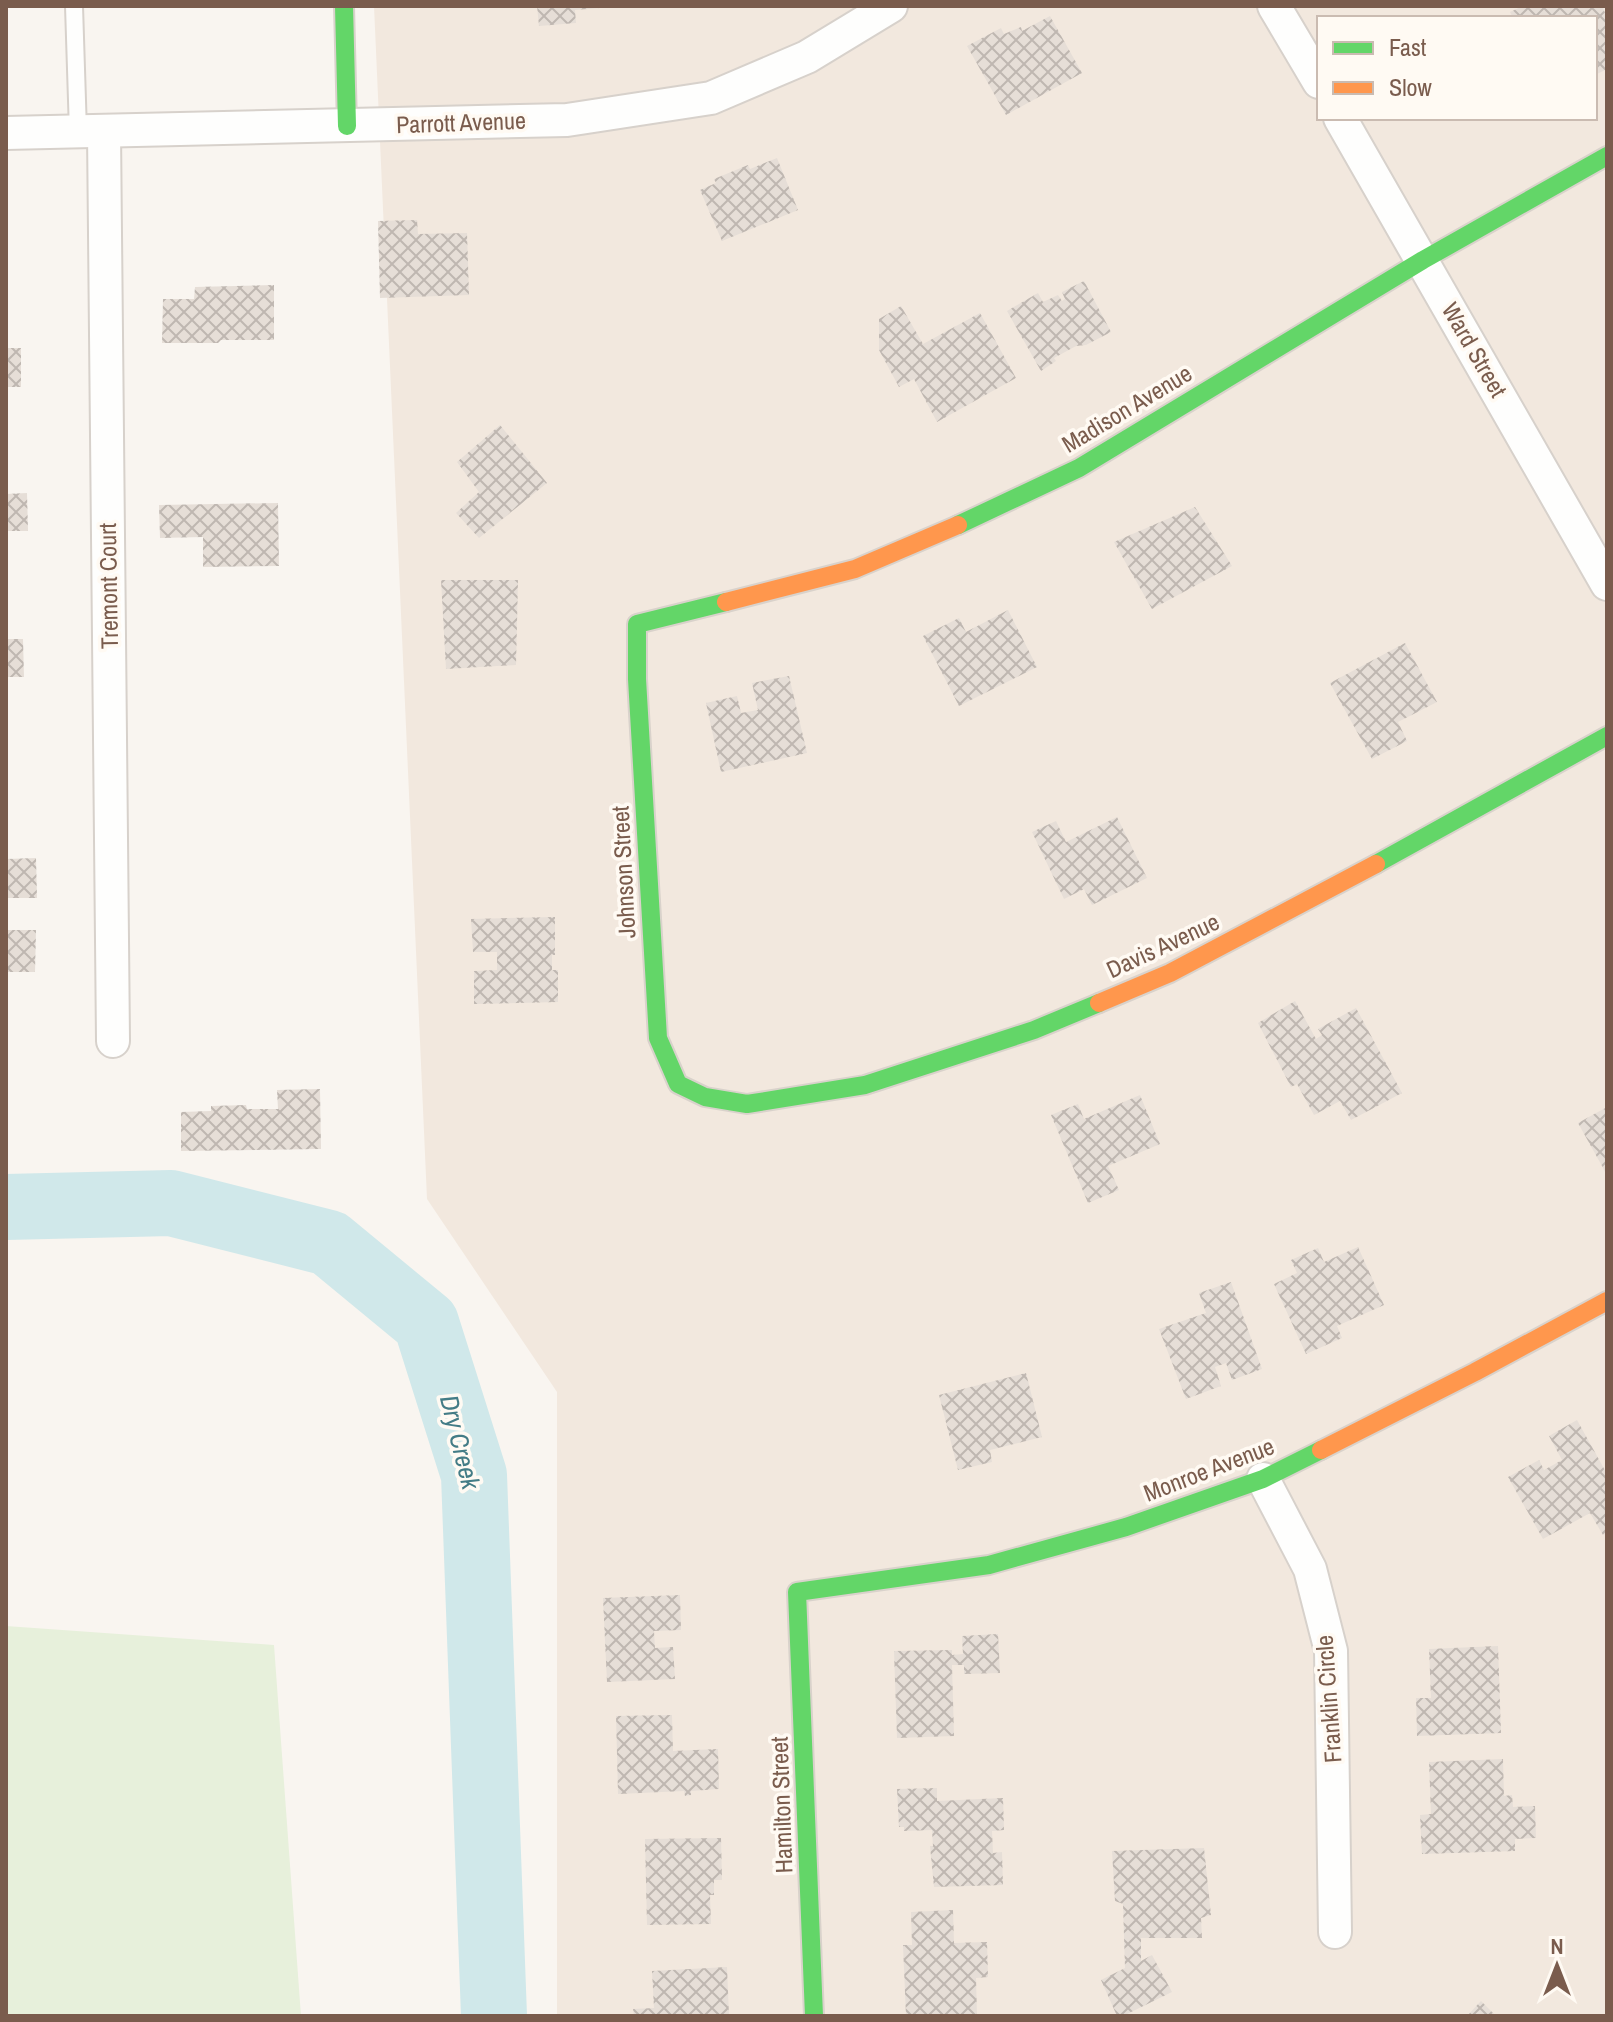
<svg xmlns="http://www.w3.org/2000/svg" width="1613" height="2022" viewBox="0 0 1613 2022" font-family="'Archivo Narrow',sans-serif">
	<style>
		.residential { fill: #f2e8de; fill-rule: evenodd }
		.grass { fill: #e7f0db }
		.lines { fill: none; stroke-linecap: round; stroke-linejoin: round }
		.river { stroke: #d0e8ea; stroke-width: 66 }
		.building { fill: url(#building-cross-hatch) }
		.lane-casing { stroke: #d7d1cb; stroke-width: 20 }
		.street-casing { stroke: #d7d1cb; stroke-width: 36 }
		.fast-casing { stroke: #d9d2cb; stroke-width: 22 }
		.slow-casing { stroke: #d9d2cb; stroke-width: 22 }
		.lane { stroke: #fefefd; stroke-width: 16 }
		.street { stroke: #fefefd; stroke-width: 32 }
		.fast { stroke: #63d668; stroke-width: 18 }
		.slow { stroke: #ff974d; stroke-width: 18 }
		.labels { text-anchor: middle; stroke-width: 7; stroke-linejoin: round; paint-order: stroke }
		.street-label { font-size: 24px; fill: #7a5c4d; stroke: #fffaf3 }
		.water-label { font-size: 26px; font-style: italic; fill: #437c86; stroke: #fffaf3 }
	</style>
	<defs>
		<pattern id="building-cross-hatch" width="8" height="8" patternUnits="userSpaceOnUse" patternTransform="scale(2)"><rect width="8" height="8" fill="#e6ded7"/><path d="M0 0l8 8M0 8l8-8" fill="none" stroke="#bfb7b1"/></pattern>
	</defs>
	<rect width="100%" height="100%" fill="#f9f5f0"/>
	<!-- residential -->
	<path class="residential" d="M374,6h1233v2010h-1050v-624l-130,-193zM1319,18h276v100h-276z"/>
	<!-- grass -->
	<polygon class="grass" points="6,1626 274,1645 301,2016 6,2016"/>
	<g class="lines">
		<!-- river -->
		<polyline class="river" points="6,1207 171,1203 329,1243 426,1323 474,1475 494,2016"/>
	</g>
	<!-- building -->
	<g class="building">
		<polygon points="537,6 600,6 600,8 575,10 576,23 539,26"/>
		<polygon points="1523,6 1602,6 1607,17 1607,69 1595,75 1595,18 1513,18 1510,12"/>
		<polygon points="1050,16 1082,73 1006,115 967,46 1001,28 1004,34 1021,27 1022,31"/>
		<polygon points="777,158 798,210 722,241 700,190 716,183 714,179 748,165 750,169"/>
		<polygon points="417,220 418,234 467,233 469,295 380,298 378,221"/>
		<polygon points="1084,281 1111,332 1086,345 1076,346 1054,358 1056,361 1041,371 1007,311 1038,293 1043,302 1058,295 1062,301 1065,299 1062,292"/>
		<polygon points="274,285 274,340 221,340 218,343 162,343 163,299 194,299 195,287"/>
		<polygon points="901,306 923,344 980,313 1016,378 937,422 914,379 899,387 879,350 879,319"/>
		<rect x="6" y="348" width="15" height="39"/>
		<polygon points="500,425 547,483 479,538 456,513 479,492 457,462"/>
		<polygon points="27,493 28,531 6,531 6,494"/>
		<polygon points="278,503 279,566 203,567 203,537 160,538 159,505"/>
		<polygon points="1195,507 1232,566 1152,609 1114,542"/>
		<polygon points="441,580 518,580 516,665 446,669"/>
		<polygon points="1008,610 1037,667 959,706 923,636 959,618 966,632"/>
		<polygon points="6,639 23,639 24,677 6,677"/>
		<polygon points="1405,643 1437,702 1398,722 1407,741 1372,759 1330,683"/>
		<polygon points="789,676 807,753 721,772 706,703 737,696 741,713 758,710 752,683"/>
		<polygon points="1117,817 1147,878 1092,905 1084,889 1064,899 1032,832 1056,821 1066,842"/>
		<polygon points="36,858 37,898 6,898 6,859"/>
		<polygon points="555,917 555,955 552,955 552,970 558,970 558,1002 474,1004 474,971 497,970 497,952 473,952 471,919"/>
		<polygon points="6,930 36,930 35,972 6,972"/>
		<polygon points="1295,1001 1316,1039 1322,1035 1318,1029 1356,1008 1402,1093 1351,1120 1340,1101 1314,1115 1297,1084 1291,1087 1258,1023"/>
		<polygon points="320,1089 321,1149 181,1151 181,1112 211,1111 211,1106 246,1105 247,1109 278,1109 277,1090"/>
		<polygon points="1140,1095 1160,1144 1108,1166 1119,1190 1088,1203 1051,1115 1078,1104 1084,1119"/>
		<polygon points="1607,1107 1607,1175 1578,1123"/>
		<polygon points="1358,1247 1384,1305 1337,1326 1342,1338 1306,1354 1274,1284 1297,1273 1291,1260 1318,1248 1324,1262"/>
		<polygon points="1231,1282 1262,1369 1232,1380 1226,1363 1215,1367 1221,1386 1186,1399 1159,1329 1206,1313 1199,1293"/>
		<polygon points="1026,1373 1042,1437 990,1450 992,1462 958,1470 939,1395"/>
		<polygon points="1577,1420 1607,1474 1607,1533 1603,1535 1590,1513 1543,1539 1508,1477 1539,1460 1544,1470 1562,1460 1549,1436"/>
		<polygon points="680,1595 681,1630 654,1631 655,1648 673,1647 675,1679 607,1682 603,1598"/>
		<polygon points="998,1634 1000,1673 964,1674 964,1665 952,1665 954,1736 897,1738 894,1651 952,1650 952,1655 963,1654 962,1636"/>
		<polygon points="1498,1646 1501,1733 1417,1736 1416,1698 1431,1698 1429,1649"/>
		<polygon points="672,1715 673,1751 718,1749 719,1789 691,1791 691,1795 685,1796 684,1791 618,1794 616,1716"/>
		<polygon points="1503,1759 1504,1796 1512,1795 1513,1807 1535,1806 1536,1838 1515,1839 1515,1851 1422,1854 1420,1815 1431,1814 1429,1762"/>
		<polygon points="937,1788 937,1801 1003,1798 1004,1830 992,1831 993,1853 1002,1852 1003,1885 934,1887 930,1846 933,1846 932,1830 904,1831 904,1827 899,1827 897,1789"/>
		<polygon points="721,1838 722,1880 714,1880 714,1895 710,1895 711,1924 647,1925 645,1839"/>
		<polygon points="1204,1848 1211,1915 1201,1918 1202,1938 1141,1938 1141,1961 1152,1955 1172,1992 1123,2016 1117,2016 1101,1980 1125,1968 1123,1904 1115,1901 1112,1851"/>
		<polygon points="953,1910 954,1943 987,1942 988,1977 976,1978 977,2016 906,2016 903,1945 912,1945 911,1912"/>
		<polygon points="727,1967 729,2016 634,2016 633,2009 654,2008 652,1971"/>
		<polygon points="1481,2001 1496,2016 1467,2016"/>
	</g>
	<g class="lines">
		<defs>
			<polyline id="lane" points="74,6 78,132"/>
			<g id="street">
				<polyline points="1274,6 1319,82"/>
				<polyline points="1340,118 1607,584"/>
				<polyline points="104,132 113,1041"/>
				<polyline points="6,133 567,120 711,98 807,57 891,6"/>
				<polyline points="1263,1479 1310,1569 1331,1651 1335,1932"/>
			</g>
			<g id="fast">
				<polyline points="344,6 347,126"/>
				<polyline points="958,525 1079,468 1423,260 1607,156"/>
				<polyline points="726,602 637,624 637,679 658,1038 678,1084 705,1097 747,1104 865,1085 1034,1030 1099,1003"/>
				<polyline points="1376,864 1607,736"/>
				<polyline points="814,2016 797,1592 989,1565 1126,1527 1263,1479 1321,1450"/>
			</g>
			<g id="slow">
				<polyline points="726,602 855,569 958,525"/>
				<polyline points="1099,1003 1170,973 1376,864"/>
				<polyline points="1321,1450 1475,1372 1607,1301"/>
			</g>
		</defs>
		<!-- lane casing -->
		<use href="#lane" class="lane-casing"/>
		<!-- street casing -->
		<use href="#street" class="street-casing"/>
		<!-- fast casing -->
		<use href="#fast" class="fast-casing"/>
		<!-- slow casing -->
		<use href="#slow" class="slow-casing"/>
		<!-- lane -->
		<use href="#lane" class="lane"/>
		<!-- street -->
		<use href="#street" class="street"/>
		<!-- fast -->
		<use href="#fast" class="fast"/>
		<!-- slow -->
		<use href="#slow" class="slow"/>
	</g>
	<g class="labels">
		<!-- street labels -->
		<g class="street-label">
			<text transform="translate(461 123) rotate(-2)" y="8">Parrott Avenue</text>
			<text transform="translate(1474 350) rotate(60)" y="8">Ward Street</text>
			<text transform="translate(1127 409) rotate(-31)" y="8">Madison Avenue</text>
			<text transform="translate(109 586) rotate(-91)" y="8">Tremont Court</text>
			<text transform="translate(624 872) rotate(-93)" y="8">Johnson Street</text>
			<text transform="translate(1163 946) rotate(-25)" y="8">Davis Avenue</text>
			<text transform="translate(1209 1470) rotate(-21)" y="8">Monroe Avenue</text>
			<text transform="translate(1329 1699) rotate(-94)" y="8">Franklin Circle</text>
			<text transform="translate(782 1805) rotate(-92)" y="8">Hamilton Street</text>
		</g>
		<!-- water labels -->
		<g class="water-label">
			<text transform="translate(460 1442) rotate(76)" y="9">Dry Creek</text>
		</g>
	</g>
	<!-- border -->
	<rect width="1613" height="2022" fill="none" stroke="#7a5c4d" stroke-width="16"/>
	<!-- legend -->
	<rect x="1317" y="16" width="280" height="104" fill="#fffaf3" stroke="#cabbb1" stroke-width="2"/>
	<rect x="1333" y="42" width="40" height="12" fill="#63d668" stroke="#cabbb1" stroke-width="2"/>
	<text x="1389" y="56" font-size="24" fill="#7a5c4d">Fast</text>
	<rect x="1333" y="82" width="40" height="12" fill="#ff974d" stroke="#cabbb1" stroke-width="2"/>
	<text x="1389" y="96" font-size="24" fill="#7a5c4d">Slow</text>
	<!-- north arrow -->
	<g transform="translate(1557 1966)" stroke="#fffaf3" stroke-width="6" paint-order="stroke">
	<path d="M0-6L14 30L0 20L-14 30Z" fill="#7a5c4d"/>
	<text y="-12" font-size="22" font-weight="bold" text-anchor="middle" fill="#7a5c4d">N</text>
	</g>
</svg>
